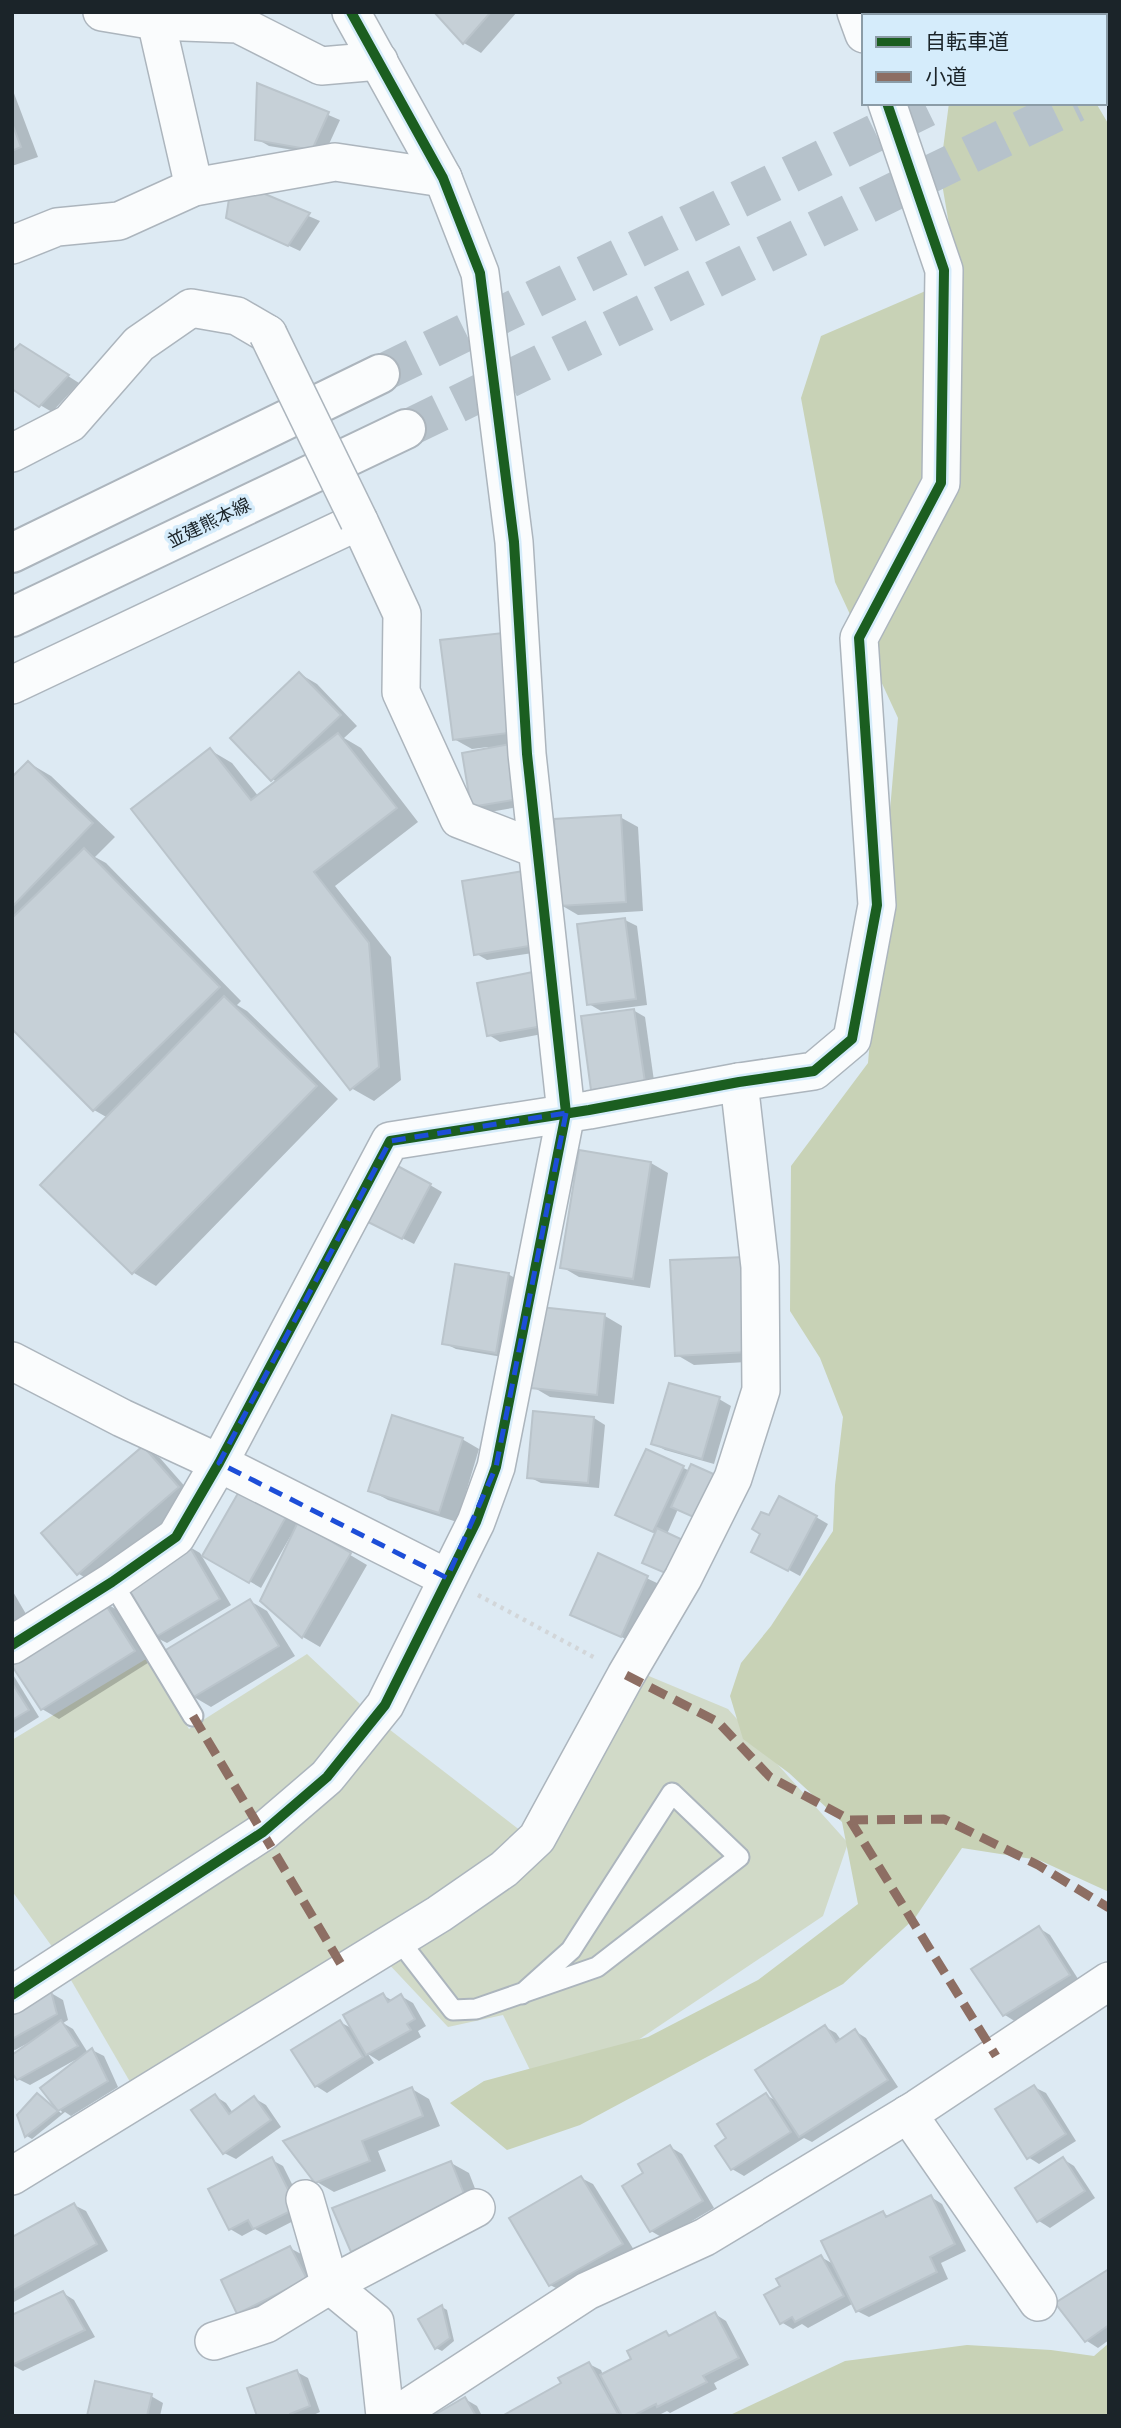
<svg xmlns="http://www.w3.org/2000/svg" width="1121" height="2428" viewBox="0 0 1121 2428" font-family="Helvetica,'Noto Sans JP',sans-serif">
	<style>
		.green { fill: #d1dac8 }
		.forest { fill: #c8d2b6 }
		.shadow { fill: #0003 }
		.building { fill: #c6d0d7; stroke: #bac4cb; stroke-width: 2 }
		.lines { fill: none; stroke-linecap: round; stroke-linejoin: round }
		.secondary-tunnel { stroke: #b6c2cb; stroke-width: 38; stroke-dasharray: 38 19; stroke-linecap: butt }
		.service-casing { stroke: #acb5bd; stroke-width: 23 }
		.minor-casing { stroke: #acb5bd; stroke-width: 40 }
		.secondary-casing { stroke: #acb5bd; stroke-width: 42 }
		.path { stroke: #d2d6d9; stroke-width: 4.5; stroke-dasharray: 3.5 5; stroke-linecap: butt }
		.service { stroke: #fafcfd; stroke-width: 19 }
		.minor { stroke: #fafcfd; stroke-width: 37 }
		.secondary { stroke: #fafcfd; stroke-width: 38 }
		.minor-bridge-casing { stroke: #acb5bd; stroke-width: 40; stroke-linecap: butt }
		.minor-bridge { stroke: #fafcfd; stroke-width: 37 }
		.quiet { stroke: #8d6e63; stroke-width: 9; stroke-dasharray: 18 9; stroke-linecap: butt }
		.cycleway-casing { stroke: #d5ecfb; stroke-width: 15 }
		.cycleway { stroke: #1b5e20; stroke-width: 10 }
		.marked { fill: none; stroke: #1d4ed8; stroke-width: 5; stroke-dasharray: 14 9; stroke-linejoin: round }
		.labels { text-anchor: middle; stroke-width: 7; stroke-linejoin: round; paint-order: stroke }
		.street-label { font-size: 18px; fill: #1b2429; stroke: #d5ecfb }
	</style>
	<rect width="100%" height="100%" fill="#ddeaf3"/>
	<!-- green -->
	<g class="green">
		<polygon points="307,1654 360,1704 330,1754 239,1828 53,1948 12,1891 12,1740 146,1659 189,1729"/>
		<polygon points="644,1674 728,1709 848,1843 823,1916 583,2077 530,2070 503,2015 448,2027 385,1960 532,1867"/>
		<polygon points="385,1726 521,1831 493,1859 133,2087 68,1975"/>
	</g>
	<!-- forest -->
	<g class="forest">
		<polygon points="949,103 1096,103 1109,125 1109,1892 1039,1860 962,1848 915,1918 843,1984 580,2125 507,2150 450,2103 484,2081 648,2037 758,1980 858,1904 842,1822 789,1773 743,1739 730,1696 741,1663 771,1626 833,1531 835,1485 843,1417 820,1358 790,1311 791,1166 868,1063 898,718 835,582 801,398 821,336 958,277 940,172"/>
		<polygon points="1109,2343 1109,2416 728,2416 845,2361 967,2345 1051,2350 1094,2356"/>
	</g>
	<!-- shadow -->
	<g class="shadow">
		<polygon points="437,12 517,12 481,53 464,43"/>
		<polygon points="259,85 340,120 324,155 269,146 257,139"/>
		<polygon points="12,88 38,157 12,166"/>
		<polygon points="233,183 320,221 300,251 240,223"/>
		<polygon points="32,353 79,383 52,412 40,405"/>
		<polygon points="502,634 536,804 484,813 473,806 488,747 472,749 454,739"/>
		<polygon points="300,674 317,684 357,726 344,738 361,748 418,822 335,886 391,957 401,1080 374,1101 351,1088 210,750 232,763 259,797 277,783 232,738"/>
		<polygon points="29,763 51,776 115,837 95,857 106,863 241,1001 237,1005 247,1011 338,1099 156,1286 134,1273 43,1185 108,1118 94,1110 12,1027 12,780"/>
		<polygon points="620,817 638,827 643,911 578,915 561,905"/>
		<polygon points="535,879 546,951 487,960 475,953"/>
		<polygon points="625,920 637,926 647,1005 601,1011 589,1004"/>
		<polygon points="480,984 558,1031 500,1042 489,1035"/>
		<polygon points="633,1010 645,1017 655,1088 605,1096 593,1089"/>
		<polygon points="580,1152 651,1163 668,1173 650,1288 579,1277 562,1267"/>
		<polygon points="430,1185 442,1192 414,1244 376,1225"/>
		<polygon points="672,1262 766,1361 694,1365 677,1355"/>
		<polygon points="508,1274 520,1281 508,1358 456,1349 444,1343"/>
		<polygon points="605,1316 622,1326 614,1404 550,1397 533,1387"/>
		<polygon points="719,1399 731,1406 714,1464 665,1450 653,1443"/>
		<polygon points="594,1418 605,1425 599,1488 541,1483 529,1477"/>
		<polygon points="462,1439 479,1449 457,1522 388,1500 370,1490"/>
		<polygon points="143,1448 160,1458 195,1498 96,1584 79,1574"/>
		<polygon points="647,1451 690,1471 678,1509 667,1534 657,1534 629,1521"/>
		<polygon points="241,1490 367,1565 320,1647 303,1637 262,1600 292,1538 290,1537 261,1588 204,1555"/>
		<polygon points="816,1517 828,1524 800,1576 765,1557 770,1518"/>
		<polygon points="188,1546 200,1553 231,1605 167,1643 155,1637"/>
		<polygon points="598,1555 659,1584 633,1642 584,1621"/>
		<polygon points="12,1590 26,1614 12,1622"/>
		<polygon points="102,1601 119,1611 151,1661 59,1719 42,1709"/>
		<polygon points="250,1601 267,1611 295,1656 211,1707 194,1697"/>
		<polygon points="12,1673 39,1717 12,1734"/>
		<polygon points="1039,1928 1050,1935 1080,1982 1016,2022 1005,2015 974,1970"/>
		<polygon points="51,1993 63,2000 68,2020 63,2023 73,2029 88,2053 92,2050 104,2056 118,2087 71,2116 65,2112 32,2139 27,2136 19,2116 42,2099 61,2113 62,2112 42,2089 77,2062 75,2060 30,2085 18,2079 31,2044 30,2042 15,2050 12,2049 12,2016"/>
		<polygon points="383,1995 393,2001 401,1996 413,2003 426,2026 418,2031 421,2037 379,2061 368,2054 374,2063 327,2093 316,2086 340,2022 353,2029"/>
		<polygon points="825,2027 836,2033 841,2040 855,2031 866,2038 898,2087 812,2142 804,2138 744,2176 732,2169 728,2139 766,2095 778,2102"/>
		<polygon points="1034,2087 1046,2093 1076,2141 1039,2164 1028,2157"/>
		<polygon points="412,2089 429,2099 440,2126 378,2151 386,2171 334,2192 317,2182"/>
		<polygon points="215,2096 226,2103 233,2113 254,2098 266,2105 281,2127 236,2159 224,2153"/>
		<polygon points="670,2147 682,2154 714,2208 663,2238 651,2231 645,2174"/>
		<polygon points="1063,2159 1074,2166 1095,2198 1050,2228 1039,2221 1017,2189"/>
		<polygon points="272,2160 283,2166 307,2214 266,2235 255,2229 242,2236 230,2229"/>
		<polygon points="451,2163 469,2173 483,2209 370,2261 352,2251"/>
		<polygon points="581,2178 593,2184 634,2250 562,2291 550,2285"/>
		<polygon points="931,2197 942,2204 966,2251 941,2263 948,2279 869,2317 857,2311 854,2303 808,2328 802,2324 793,2329 781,2322 821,2257 835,2265 882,2213 890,2217"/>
		<polygon points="74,2205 86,2211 108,2251 12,2303 12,2239"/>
		<polygon points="290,2248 301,2254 317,2286 250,2319 239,2313"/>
		<polygon points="1109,2271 1109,2340 1098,2348 1087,2341 1057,2303"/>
		<polygon points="63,2293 74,2300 95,2337 23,2371 12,2365"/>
		<polygon points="442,2307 447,2310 454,2341 442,2351 436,2348"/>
		<polygon points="715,2314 726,2321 749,2365 714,2383 717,2389 670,2413 667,2411 657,2416 505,2416 563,2384 589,2364 601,2370 603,2375 634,2359 666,2333 673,2336"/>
		<polygon points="297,2372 308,2378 320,2412 311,2416 259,2416"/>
		<polygon points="151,2396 163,2403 160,2416 88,2416"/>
		<polygon points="465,2399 477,2406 482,2416 439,2416"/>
	</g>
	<!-- building -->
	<g class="building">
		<polygon points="434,12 491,12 463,44"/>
		<polygon points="257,83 329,112 312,150 255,140"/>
		<polygon points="12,123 21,147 12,151"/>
		<polygon points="232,180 310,213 288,246 226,218"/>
		<polygon points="20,344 69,375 39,407 12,389 12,352"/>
		<polygon points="503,633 515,732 453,740 440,640"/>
		<polygon points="299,672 341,715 271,781 230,738"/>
		<polygon points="338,733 397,808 314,872 369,943 379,1067 350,1090 131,809 210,748 251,800"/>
		<polygon points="515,743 525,798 471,807 462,753"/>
		<polygon points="28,761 93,823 12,907 12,777"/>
		<polygon points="621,815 626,902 559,906 554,819"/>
		<polygon points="84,848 220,987 93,1111 12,1029 12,918"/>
		<polygon points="524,871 535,945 474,955 462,881"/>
		<polygon points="625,918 636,999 587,1005 577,924"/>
		<polygon points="538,971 548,1025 487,1036 477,983"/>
		<polygon points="224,996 317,1086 132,1274 40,1185"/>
		<polygon points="634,1009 645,1082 591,1090 581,1016"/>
		<polygon points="579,1150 651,1162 633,1279 560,1268"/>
		<polygon points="392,1163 431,1184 402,1239 362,1219"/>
		<polygon points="745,1257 749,1352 675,1356 670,1260"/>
		<polygon points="455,1264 509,1273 496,1353 442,1344"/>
		<polygon points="540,1307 605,1314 597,1395 531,1388"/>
		<polygon points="669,1383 720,1397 702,1459 651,1444"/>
		<polygon points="533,1411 594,1417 588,1483 527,1478"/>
		<polygon points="392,1415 463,1438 439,1513 368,1491"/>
		<polygon points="143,1446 179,1487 77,1575 41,1533"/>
		<polygon points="646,1449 684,1466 653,1532 615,1515"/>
		<polygon points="691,1464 718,1476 698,1519 671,1507"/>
		<polygon points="241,1488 287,1515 249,1583 202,1556"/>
		<polygon points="779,1496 817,1516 788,1571 751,1552 760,1534 752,1529 761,1512 769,1515"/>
		<polygon points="298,1522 351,1553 302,1638 260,1601"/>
		<polygon points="657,1528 685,1541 670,1575 642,1563"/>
		<polygon points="188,1544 220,1599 154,1638 122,1583"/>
		<polygon points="598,1553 648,1576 621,1637 570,1615"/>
		<polygon points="102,1599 135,1651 41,1710 12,1666 12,1655"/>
		<polygon points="250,1599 279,1646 192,1698 164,1651"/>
		<polygon points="12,1683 29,1710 12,1720"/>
		<polygon points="1039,1926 1070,1975 1003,2016 971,1969"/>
		<polygon points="51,1991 57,2014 12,2039 12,2014"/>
		<polygon points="383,1993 388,2002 401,1994 415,2019 407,2024 411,2030 366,2055 343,2015"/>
		<polygon points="61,2020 78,2046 17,2080 12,2073 12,2055"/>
		<polygon points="340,2020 363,2057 315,2087 291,2050"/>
		<polygon points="825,2025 836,2042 855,2029 888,2080 799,2137 755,2070"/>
		<polygon points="92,2048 108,2081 58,2111 40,2088"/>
		<polygon points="1034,2085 1066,2134 1027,2159 995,2109"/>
		<polygon points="412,2087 423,2116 362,2141 370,2161 315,2183 283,2141"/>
		<polygon points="37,2093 58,2111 25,2137 17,2115"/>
		<polygon points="766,2093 791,2132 731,2170 715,2146 726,2138 717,2124"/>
		<polygon points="215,2094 229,2114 254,2096 271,2120 223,2154 191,2110"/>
		<polygon points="670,2145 703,2201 650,2232 622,2186 643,2173 638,2164"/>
		<polygon points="272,2157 297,2208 253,2229 248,2220 229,2230 208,2189"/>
		<polygon points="1063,2157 1085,2191 1037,2222 1015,2188"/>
		<polygon points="451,2161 466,2199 351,2252 332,2208"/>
		<polygon points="581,2176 623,2244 549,2286 509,2218"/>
		<polygon points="931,2195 955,2244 930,2257 937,2272 856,2312 821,2241 883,2211 886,2217"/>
		<polygon points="74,2203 97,2244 12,2291 12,2237"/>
		<polygon points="290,2246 307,2279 237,2314 221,2280"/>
		<polygon points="821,2255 844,2296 795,2322 792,2317 780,2324 764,2295 780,2286 776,2279"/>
		<polygon points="1109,2269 1109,2325 1085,2342 1055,2303"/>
		<polygon points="63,2291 85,2330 12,2365 12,2315"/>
		<polygon points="442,2305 450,2338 435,2349 418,2319"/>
		<polygon points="715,2312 739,2358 703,2376 707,2382 657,2407 656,2404 633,2416 622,2416 600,2375 631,2359 627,2351 666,2331 669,2336"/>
		<polygon points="589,2362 618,2414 502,2416 561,2383 558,2378"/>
		<polygon points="297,2370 310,2406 290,2414 290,2416 257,2416 247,2388"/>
		<polygon points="95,2381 152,2394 147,2416 87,2416"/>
		<polygon points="465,2397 476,2416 437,2416 436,2414"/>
	</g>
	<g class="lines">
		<!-- secondary-tunnel -->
		<g class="secondary-tunnel">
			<polyline points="1105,21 1109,20"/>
			<polyline points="1105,89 1109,88"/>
			<polyline points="380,374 937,103"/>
			<polyline points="406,429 1076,103"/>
		</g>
		<defs>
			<g id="service">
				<polyline points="112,1582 193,1716"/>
				<polyline points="398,1939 453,2010 476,2009 597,1967 739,1857 672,1793 571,1950 522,1994"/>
			</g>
			<g id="minor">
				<polyline points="102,12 156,21 238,24 321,66 379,61"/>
				<polyline points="856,12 864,34"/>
				<polyline points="156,21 194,187"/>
				<polyline points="12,245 57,227 119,221 194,187 335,162 443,178"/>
				<polyline points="12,453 70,423 139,344 191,308 237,316 268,334"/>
				<polyline points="12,685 359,521 402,614 401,692 459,819 537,849"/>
				<polyline points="12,1361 122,1418 219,1463 447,1578"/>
				<polyline points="12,1645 112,1582 176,1537 219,1463 390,1141 589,1110 739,1082 814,1071 852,1039 877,905 859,638 941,483 944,270 887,103"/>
				<polyline points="12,1995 263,1832 327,1777 385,1705 476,1522 496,1467 566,1113 527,754 514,542 480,273 443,178 351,12"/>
				<polyline points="908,2114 1038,2302"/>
				<polyline points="12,2176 439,1914 504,1869 537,1838 626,1675 683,1578 733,1478 761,1390 760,1267 739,1082"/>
				<polyline points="305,2199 330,2285 375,2322 385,2416"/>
				<polyline points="214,2341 266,2324 330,2285 476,2208"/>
				<polyline points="395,2416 587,2291 705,2237 918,2108 1109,1981"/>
			</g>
			<g id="secondary">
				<polyline points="12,553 380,374"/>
				<polyline points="12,617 406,429"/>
			</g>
		</defs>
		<!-- service casing -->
		<use href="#service" class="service-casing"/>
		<!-- minor casing -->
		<use href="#minor" class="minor-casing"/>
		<!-- secondary casing -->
		<use href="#secondary" class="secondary-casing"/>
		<!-- path -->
		<polyline class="path" points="478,1595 597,1659"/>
		<!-- service -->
		<use href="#service" class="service"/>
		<!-- minor -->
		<use href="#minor" class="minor"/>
		<!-- secondary -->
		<use href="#secondary" class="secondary"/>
		<defs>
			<polyline id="minor-bridge" points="268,334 359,521"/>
		</defs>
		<!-- minor-bridge casing -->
		<use href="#minor-bridge" class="minor-bridge-casing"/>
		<!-- minor-bridge -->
		<use href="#minor-bridge" class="minor-bridge"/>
		<!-- quiet -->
		<g class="quiet">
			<polyline points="626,1675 718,1722 770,1777 850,1820 996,2056"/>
			<polyline points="193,1716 345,1971"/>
			<polyline points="850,1820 944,1819 1038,1865 1109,1908"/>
		</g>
		<defs>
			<g id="cycleway">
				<polyline points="12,1645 112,1582 176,1537 219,1463 390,1141 589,1110 739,1082 814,1071 852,1039 877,905 859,638 941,483 944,270 887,103"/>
				<polyline points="12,1995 263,1832 327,1777 385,1705 476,1522 496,1467 566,1113 527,754 514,542 480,273 443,178 351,12"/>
			</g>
		</defs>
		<!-- cycleway casing -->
		<use href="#cycleway" class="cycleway-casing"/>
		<!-- cycleway -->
		<use href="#cycleway" class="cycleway"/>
	</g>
	<!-- marked area -->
	<path class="marked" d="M566,1113l-70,354 -49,111 -228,-115 171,-322z"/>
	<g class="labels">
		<!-- street labels -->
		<g class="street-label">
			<text transform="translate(209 523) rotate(-26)" y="6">並建熊本線</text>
		</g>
	</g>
	<!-- border -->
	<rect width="1121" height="2428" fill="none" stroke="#1b2429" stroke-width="28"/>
	<!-- legend -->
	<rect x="862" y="14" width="245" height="91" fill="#d5ecfb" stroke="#8b9ca7" stroke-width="2"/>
	<rect x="876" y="37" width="35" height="10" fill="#1b5e20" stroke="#8b9ca7" stroke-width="2"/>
	<text x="925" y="49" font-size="21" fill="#1b2429">自転車道</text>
	<rect x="876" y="72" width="35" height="10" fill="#8d6e63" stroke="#8b9ca7" stroke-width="2"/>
	<text x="925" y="84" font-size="21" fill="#1b2429">小道</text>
</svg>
